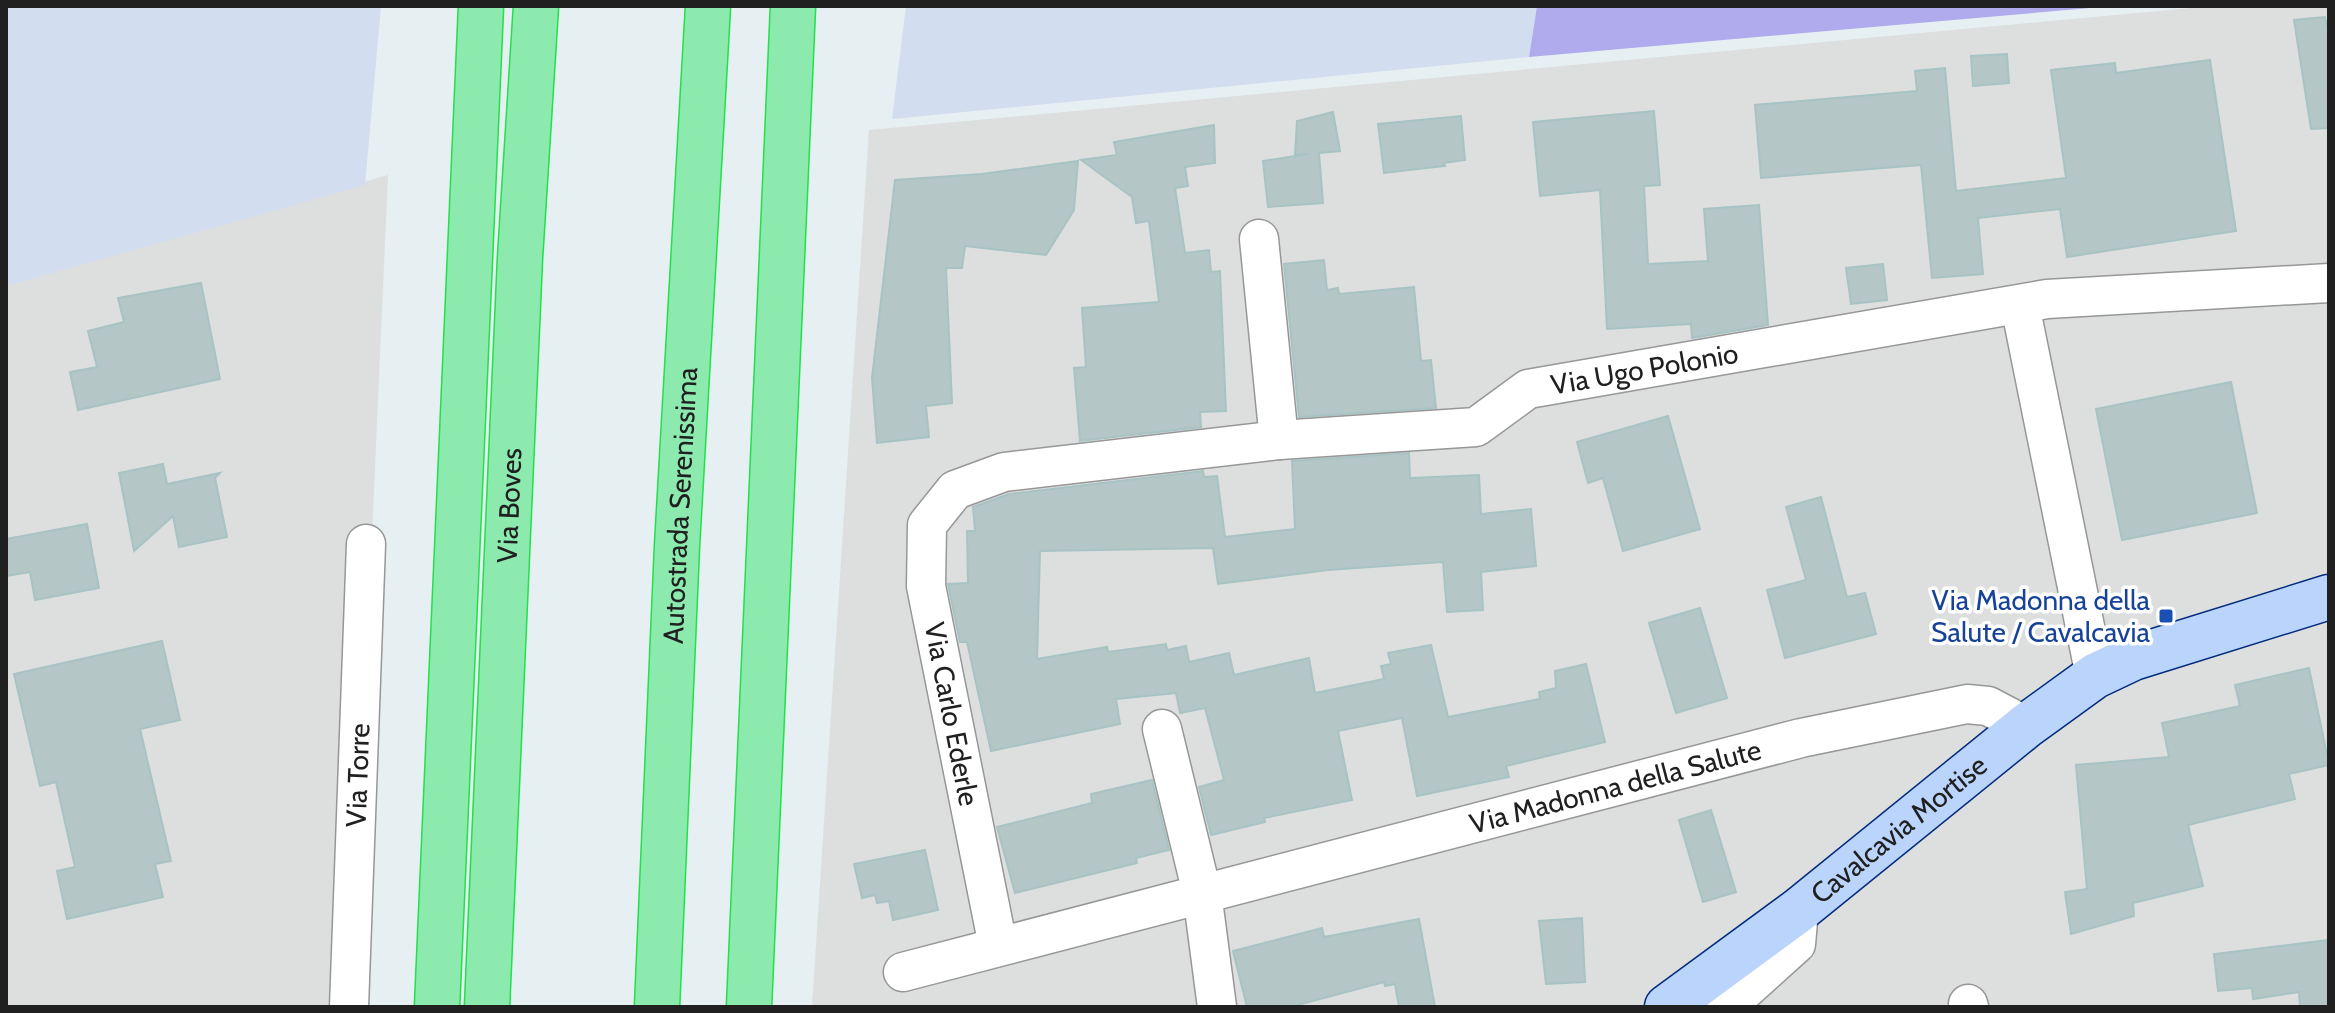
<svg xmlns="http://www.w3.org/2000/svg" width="2335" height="1013" viewBox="0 0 2335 1013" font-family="Cabin,sans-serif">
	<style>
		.residential { fill: #dddede }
		.farmland { fill: #d2ddf0 }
		.grass { fill: #b0abec }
		.building { fill: #b5c6c6; stroke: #a8c3c3; stroke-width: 2 }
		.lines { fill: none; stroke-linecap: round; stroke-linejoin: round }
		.street-casing { stroke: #979797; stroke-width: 41 }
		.secondary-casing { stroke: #022b7d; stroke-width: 47 }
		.highway-casing { stroke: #22e14a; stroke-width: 47 }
		.street { stroke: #fff; stroke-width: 38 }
		.secondary { stroke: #bad4fc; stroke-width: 44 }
		.highway { stroke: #8ceaaf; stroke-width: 44 }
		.transit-dot { fill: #1a4fb4; stroke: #fff; stroke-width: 3 }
		.labels { text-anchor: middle; stroke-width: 7; stroke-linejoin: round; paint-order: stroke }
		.street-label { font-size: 28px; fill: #202020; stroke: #fff }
		.transit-label { font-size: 28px; fill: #164399; stroke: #fff; text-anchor: end }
	</style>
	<rect width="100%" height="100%" fill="#e6eff1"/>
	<!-- residential -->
	<g class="residential">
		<polygon points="2213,6 2329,6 2329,1007 812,1007 869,130"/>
		<polygon points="388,175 351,1007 6,1007 6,286"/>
	</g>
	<!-- farmland -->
	<g class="farmland">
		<polygon points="6,6 381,6 365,185 6,286"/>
		<polygon points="906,6 1537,6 1529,57 892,119"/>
	</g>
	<!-- grass -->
	<polygon class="grass" points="1537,6 2113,6 1529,57"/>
	<!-- building -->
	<g class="building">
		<polygon points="2325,17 2329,37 2329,128 2311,129 2294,20"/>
		<polygon points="2007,54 2009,83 1973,86 1971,56"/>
		<polygon points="2210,60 2236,231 2067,257 2060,209 1978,218 1983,274 1932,278 1921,165 1761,178 1755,105 1917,91 1915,71 1945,68 1956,191 2066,178 2051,70 2115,63 2116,73"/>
		<polygon points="1654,111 1660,185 1644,186 1648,264 1708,261 1704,209 1759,205 1768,325 1692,338 1691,324 1607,329 1600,190 1540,196 1533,122"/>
		<polygon points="1333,112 1340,151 1319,153 1323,203 1268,207 1263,161 1308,154 1295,155 1297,121"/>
		<polygon points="1461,116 1465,160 1444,163 1445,166 1384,173 1378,124"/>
		<polygon points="1214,125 1215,163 1185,167 1188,186 1175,188 1185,253 1209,250 1211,272 1220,271 1226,411 1200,412 1201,427 1080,441 1074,368 1086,367 1082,308 1159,302 1149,221 1136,223 1132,197 1081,160 1117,155 1114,142"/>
		<polygon points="1078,161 1074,210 1046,255 965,246 962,268 946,268 952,403 926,406 929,437 877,443 872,378 895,180 982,174"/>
		<polygon points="1324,260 1327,290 1338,288 1339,294 1414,287 1421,361 1431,360 1436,408 1299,417 1284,264"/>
		<polygon points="1883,264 1887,300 1851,304 1846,268"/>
		<polygon points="201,283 220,379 78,410 70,372 97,367 88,331 124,322 118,298"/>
		<polygon points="2231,382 2257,513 2122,540 2096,409"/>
		<polygon points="1668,416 1700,529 1623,551 1603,478 1588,483 1577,442"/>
		<polygon points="1409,453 1410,478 1479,475 1481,514 1531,509 1536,566 1481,572 1483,610 1447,612 1443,562 1328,570 1218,584 1213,548 1040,551 1037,659 1107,647 1108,652 1166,644 1167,650 1186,646 1189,662 1229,653 1234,675 1309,658 1315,693 1384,679 1381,666 1391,664 1388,653 1431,645 1448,717 1540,699 1539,692 1556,688 1555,671 1586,664 1605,742 1506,766 1509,777 1417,796 1402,718 1338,731 1352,800 1264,818 1265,822 1211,835 1199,787 1224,780 1205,708 1180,713 1176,693 1116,699 1120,724 991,751 967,642 960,642 948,584 968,583 967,531 975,531 973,507 1009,494 1203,471 1204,477 1217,476 1225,537 1295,529 1292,461"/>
		<polygon points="163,464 167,484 220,473 215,478 227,537 179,547 173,516 134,551 119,473"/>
		<polygon points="1821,497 1847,597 1865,593 1876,634 1785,658 1767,590 1806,580 1786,507"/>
		<polygon points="87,524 99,588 35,600 30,572 6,576 6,539"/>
		<polygon points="1700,608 1727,698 1676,713 1649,623"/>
		<polygon points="162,641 180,720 140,729 171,861 155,864 163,897 67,919 57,871 75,867 56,782 40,786 14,674"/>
		<polygon points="2309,668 2329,765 2289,774 2295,799 2188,825 2203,886 2133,903 2134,916 2071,934 2065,892 2087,889 2076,765 2169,757 2162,723 2240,706 2235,685"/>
		<polygon points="1152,780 1169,850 1136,858 1137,863 1015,893 997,827 1092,803 1091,794"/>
		<polygon points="1711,810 1736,892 1703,902 1679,820"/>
		<polygon points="925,850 938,910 893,920 889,901 877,903 875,895 862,898 854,864"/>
		<polygon points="1582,918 1585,982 1546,984 1539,921"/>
		<polygon points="1419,919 1435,1007 1399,1007 1395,984 1385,986 1384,982 1290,1007 1247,1007 1233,951 1322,928 1324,937"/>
		<polygon points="2329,940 2329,1007 2300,1007 2299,992 2253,999 2252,988 2218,991 2214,954"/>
	</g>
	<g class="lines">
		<defs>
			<g id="street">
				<polyline points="1259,239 1279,440"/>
				<polyline points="2020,305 2095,676"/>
				<polyline points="1162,729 1202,893 1217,1007"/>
				<path id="s1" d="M998,946l-72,-360 1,-61 28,-35 49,-18 275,-32 197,-13 52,-38 519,-90 282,-16"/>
				<path id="s2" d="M903,972l898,-234 166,-34 21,2 38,20"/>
				<polyline points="1968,1004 1969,1007"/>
				<path id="s3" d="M349,1007l17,-463"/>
				<polyline points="1726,1007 1796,944 1799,910"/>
			</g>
			<g id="secondary">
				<path id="s4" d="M1667,1007l132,-97 227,-184 69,-50 38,-18 196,-61"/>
			</g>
			<g id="highway">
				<polyline points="437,1007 481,6"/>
				<path id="s5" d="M487,1007l33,-749 16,-252"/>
				<path id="s6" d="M657,1007l20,-461 31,-540"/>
				<polyline points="749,1007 793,6"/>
			</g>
		</defs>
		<!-- street casing -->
		<use href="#street" class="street-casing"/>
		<!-- secondary casing -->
		<use href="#secondary" class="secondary-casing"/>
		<!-- highway casing -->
		<use href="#highway" class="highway-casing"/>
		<!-- street -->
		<use href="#street" class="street"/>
		<!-- secondary -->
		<use href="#secondary" class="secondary"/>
		<!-- highway -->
		<use href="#highway" class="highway"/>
	</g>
	<!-- markers -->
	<rect class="transit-dot" x="2158" y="608" width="16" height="16" rx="4"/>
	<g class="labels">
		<!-- street labels -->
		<g class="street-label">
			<text dy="10" stroke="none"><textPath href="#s1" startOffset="1182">Via Ugo Polonio</textPath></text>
			<text dy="10" stroke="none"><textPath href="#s5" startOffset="502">Via Boves</textPath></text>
			<text dy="10" stroke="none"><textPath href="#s6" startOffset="502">Autostrada Serenissima</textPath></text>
			<text transform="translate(952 714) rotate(79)" y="10">Via Carlo Ederle</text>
			<text dy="10" stroke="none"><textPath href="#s3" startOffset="232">Via Torre</textPath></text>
			<text dy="10" stroke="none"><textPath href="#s2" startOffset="736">Via Madonna della Salute</textPath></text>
			<text dy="10" stroke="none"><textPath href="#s4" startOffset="292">Cavalcavia Mortise</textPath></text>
		</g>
		<!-- transit labels -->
		<g class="transit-label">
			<text x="2150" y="610">Via Madonna della<tspan x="2150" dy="32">Salute / Cavalcavia</tspan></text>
		</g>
	</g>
	<!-- border -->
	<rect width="2335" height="1013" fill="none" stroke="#202020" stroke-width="16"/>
</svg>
